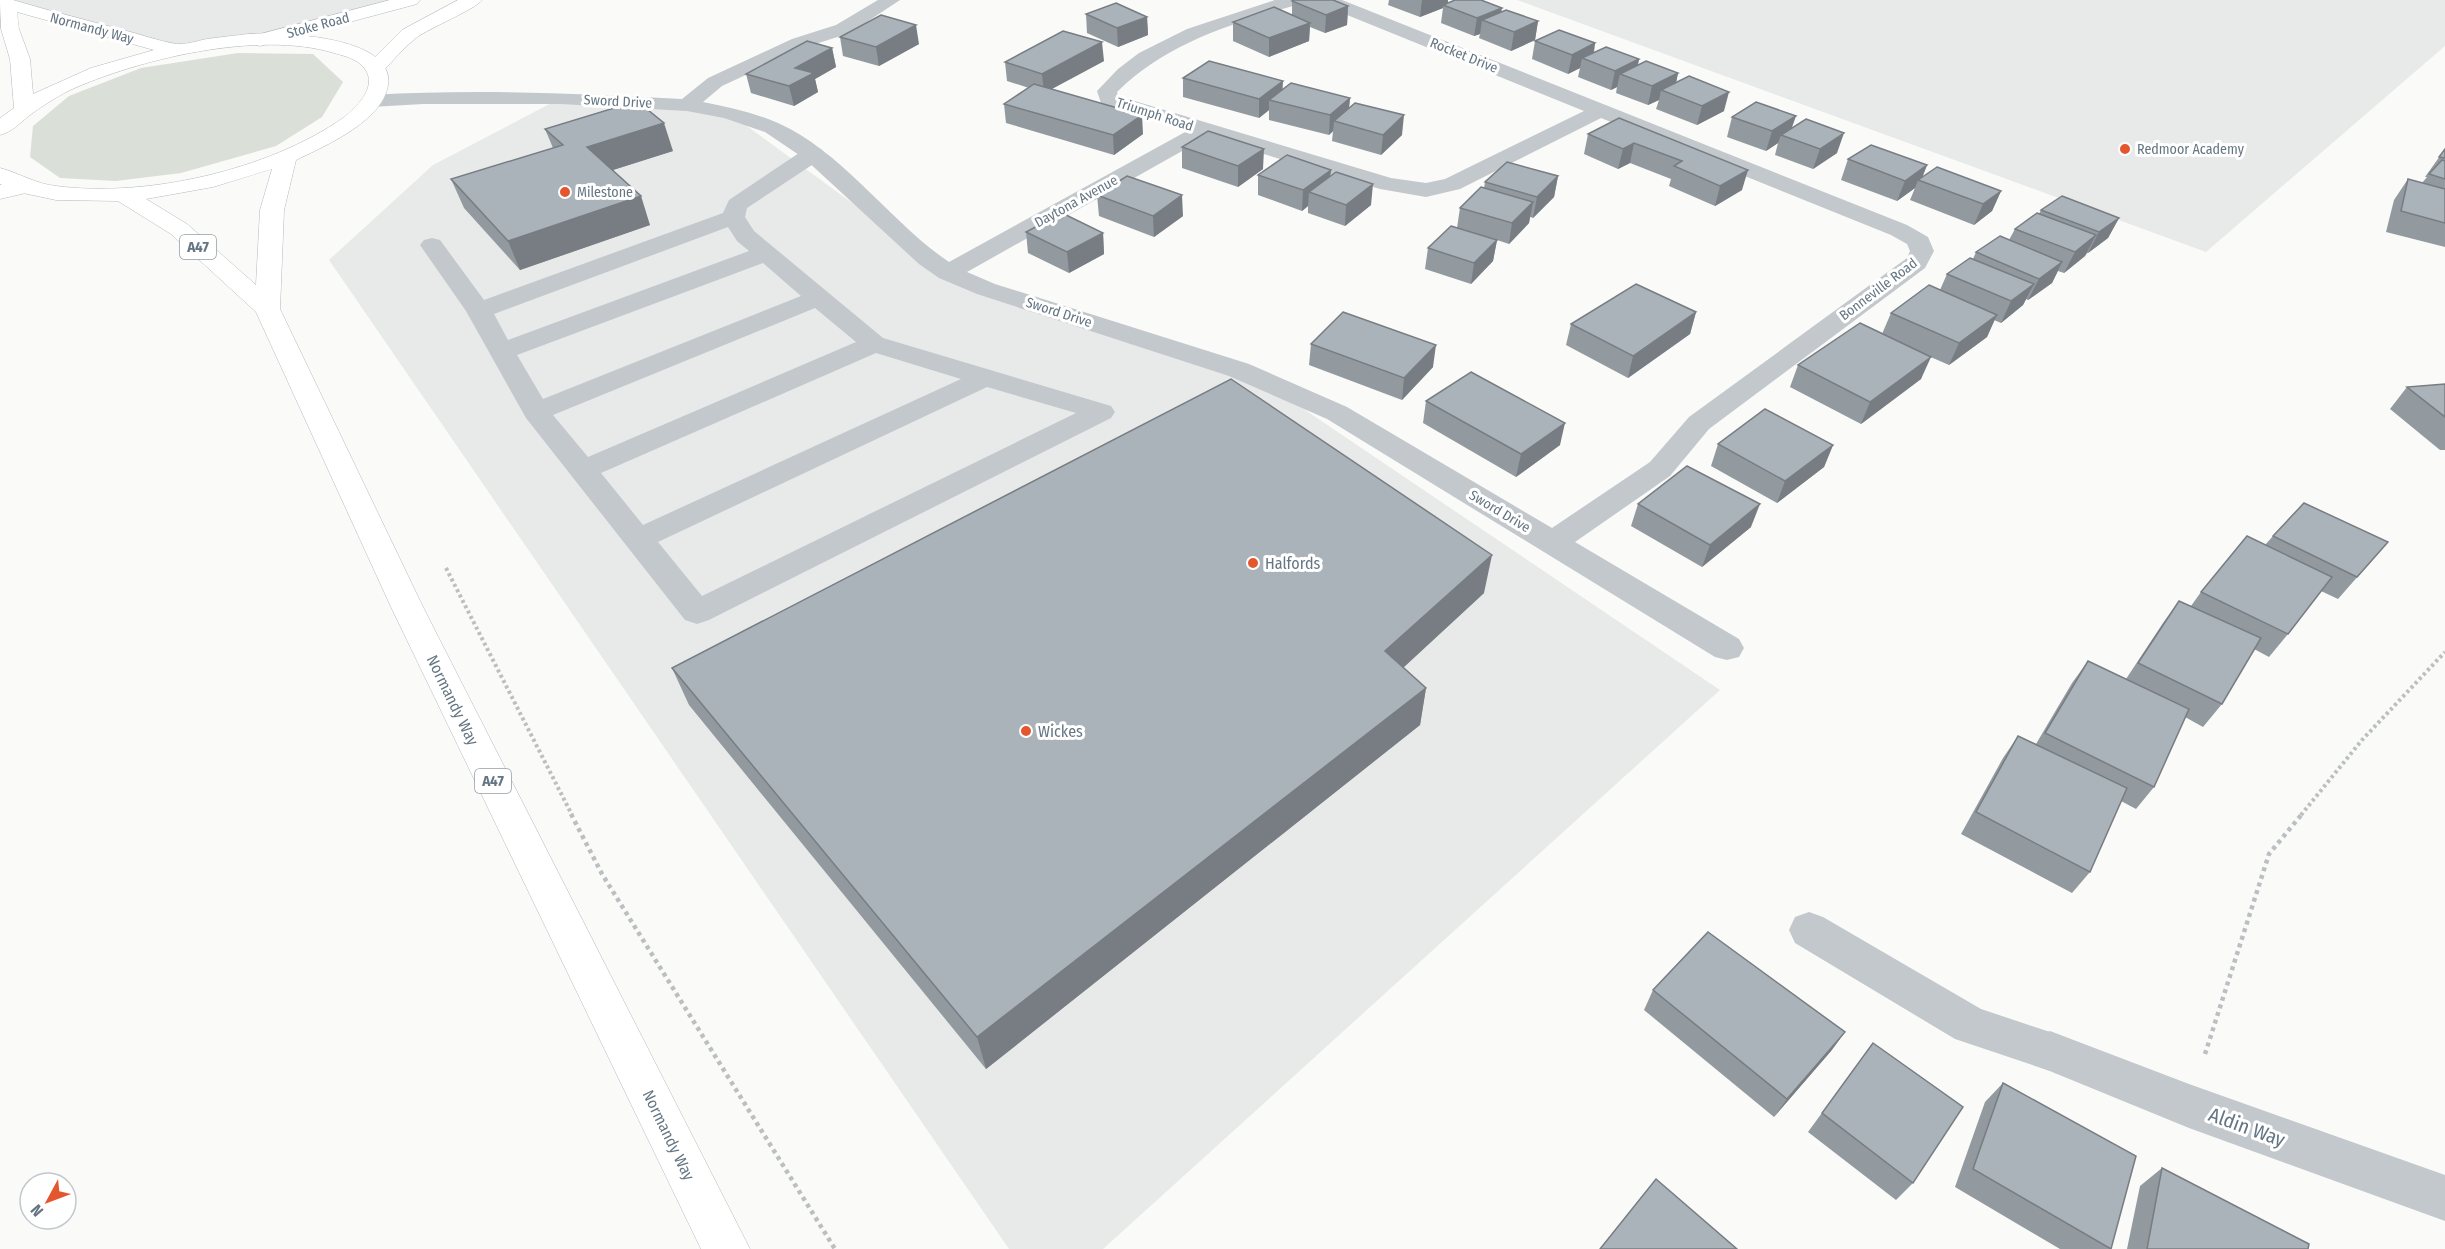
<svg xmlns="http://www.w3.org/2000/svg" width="2445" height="1249" viewBox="0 0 2445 1249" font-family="'Fira Sans Condensed',sans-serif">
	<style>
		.built { fill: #e8e9e9 }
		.green { fill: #dadfd7 }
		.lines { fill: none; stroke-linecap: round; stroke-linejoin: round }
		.secondary-casing { stroke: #b3babf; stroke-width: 1 }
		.primary-casing { stroke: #b5babe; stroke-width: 1 }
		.path-far1 { stroke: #bbbfc2; stroke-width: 4; stroke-dasharray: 3 3; stroke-linecap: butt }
		.path { stroke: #bbbfc2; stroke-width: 4.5; stroke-dasharray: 4 4; stroke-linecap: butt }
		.lane { fill: #c3c8cc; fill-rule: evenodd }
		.street { fill: #c3c8cc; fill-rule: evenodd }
		.secondary { fill: #fff; fill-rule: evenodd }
		.primary { fill: #fff; fill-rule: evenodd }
		.wall { fill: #929a9f }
		.shaded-wall { fill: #777d82 }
		.building { fill: #aab3b9; stroke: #777d82; stroke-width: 1.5 }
		.poi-dot { fill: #e4572e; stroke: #fff; stroke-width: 2 }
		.labels { text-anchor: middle; stroke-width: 6; stroke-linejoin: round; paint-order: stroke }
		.far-street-label { font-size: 14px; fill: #657683; stroke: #fff }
		.far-poi-label { font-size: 14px; fill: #657683; stroke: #fff; text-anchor: start }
		.shield { fill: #fff; stroke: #939fa8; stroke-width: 1.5 }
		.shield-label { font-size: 15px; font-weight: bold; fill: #657683 }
		.poi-label { font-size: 16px; fill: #657683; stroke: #fff; text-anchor: start }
		.street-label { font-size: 16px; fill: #657683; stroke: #fff }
		.near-street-label { font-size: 20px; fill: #657683; stroke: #fff }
	</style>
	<rect width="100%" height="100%" fill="#fafaf8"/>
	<!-- built -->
	<g class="built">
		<polygon points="0,0 411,0 260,40 177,50"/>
		<polygon points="1517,0 2445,0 2445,46 2206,252"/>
		<polygon points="561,98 729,113 948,273 1277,391 1720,690 1103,1249 1009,1249 329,260 433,165"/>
	</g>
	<!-- green -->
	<polygon class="green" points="238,53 313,54 343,82 322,117 276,146 181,173 116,181 60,178 30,157 33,126 69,96 141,68"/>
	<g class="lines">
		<defs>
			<g id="secondary">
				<polygon points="390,0 420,0 417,4 260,46 253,44 251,40 253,36"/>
				<path d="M458,0h24c-6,9 -53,28 -66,38 -13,10 -23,23 -34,34h-14l-3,-4 3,-4 34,-34z"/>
				<polygon points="22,180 30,182 33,187 30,192 0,199 0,185"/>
			</g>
			<path id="primary" d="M0,0h13c37,11 73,20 110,30 17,4 35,11 53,14 9,1 21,-3 31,-5 13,-2 27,-3 41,-5 30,-2 148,1 140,51 -5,36 -63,61 -92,75l-12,50 -4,99 143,298 327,642h-49l-310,-642 -135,-295 -85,-78 -53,-33 -62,-1 -33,-7 -23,-9v-16c19,5 36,16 56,18 90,12 213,-16 287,-68 13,-10 35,-31 22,-49 -7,-10 -20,-13 -31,-16 -75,-23 -196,6 -266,38 -13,7 -26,15 -38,24 -10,8 -18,17 -30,20v-17l14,-10 -4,-49 -9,-30zM17,12l137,38 -63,18 -58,26 -3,-35 -11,-30zM272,169l-12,41 -4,75 -69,-61 -41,-25 67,-12z"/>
		</defs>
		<!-- secondary casing -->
		<use href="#secondary" class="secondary-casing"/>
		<!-- primary casing -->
		<use href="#primary" class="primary-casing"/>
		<!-- path-far1 -->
		<g class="path-far1">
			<polyline points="446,568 572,815"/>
			<polyline points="2301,815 2362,740 2445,652"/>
		</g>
		<!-- path -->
		<g class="path">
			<polyline points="571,814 602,874 835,1249"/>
			<polyline points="2205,1054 2269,854 2302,814"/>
		</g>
		<!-- lane -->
		<g class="lane">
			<path d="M813,147l8,2 3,5 -3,5 -74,49 -2,9 9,14 129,107 228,68 4,6 -4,6 -402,202 -12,4 -12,-4 -159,-202 -60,-107 -46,-66 4,-5 8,-2 8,2 44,60 239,-87 6,-13 76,-51zM728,227l9,14 12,10 -241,89 -14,-26zM763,263l38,33 -258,103 -26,-44zM815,308l41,34 -268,115 -35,-42zM876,353l85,26 -318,146 -42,-52zM987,387l89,26 -374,183 -44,-54z"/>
			<polygon points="1809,912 1823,917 1981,1009 2065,1037 2072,1051 2065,1065 2050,1071 1955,1039 1795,943 1789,930 1795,917"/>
		</g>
		<!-- street -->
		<g class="street">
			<path d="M878,0h22l-50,33 -44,14 -84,39 -19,16c26,5 52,11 75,21 64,28 113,100 171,139l238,-131 -86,-28 -4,-12 21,-22 21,-16 48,-24 88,-29h28l-3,4c-66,19 -133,38 -183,88l1,4 273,82 35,5 19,-4 139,-68 -264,-107 -3,-4h25l565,225 21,12 6,14 -9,17 -216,161 -39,47 -95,66 164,97 5,9 -5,9 -12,3 -12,-3 -388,-238 -98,-43 -252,-82 -38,-16 -20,-14 -114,-105 -40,-27 -41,-14 -37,-7 -126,-7h-138l-52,3 -7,-2 -3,-4 3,-4 7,-2c104,-6 207,-2 311,4l26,-21 84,-39 44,-14zM1601,118l290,117 16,9 3,7 -3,7 -218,159 -39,45 -98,66 -205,-121 -98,-43 -254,-80 -28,-12 240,-135 173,52 46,8 34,-8z"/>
			<polygon points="2050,1031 2189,1084 2445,1175 2445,1221 2189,1128 2035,1065 2028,1051 2035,1037"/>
		</g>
		<!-- secondary -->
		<use href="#secondary" class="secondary"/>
		<!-- primary -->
		<use href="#primary" class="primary"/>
	</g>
	<!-- wall -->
	<g class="wall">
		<polygon points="1389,0 1448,0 1448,3 1501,12 1538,21 1535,40 1511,51 1479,38 1480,34 1474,36 1441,23 1443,8 1420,17 1388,5"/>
		<polygon points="1292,1 1348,6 1347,25 1325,33 1310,27 1309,41 1269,57 1233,41 1233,22 1292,15"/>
		<polygon points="1086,14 1147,17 1148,35 1118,47 1087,33"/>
		<polygon points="840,37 919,44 879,66 843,56"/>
		<polygon points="1535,41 1595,43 1594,53 1639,59 1638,65 1678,73 1676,83 1724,111 1697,125 1656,109 1659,100 1648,105 1616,93 1617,87 1611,90 1578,77 1580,68 1568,74 1532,59"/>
		<polygon points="832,48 836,67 815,79 818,92 794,106 751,93 746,74"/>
		<polygon points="1104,61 1052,89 1143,134 1114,155 1006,123 1004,104 1029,88 1007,81 1005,62"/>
		<polygon points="1183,78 1350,98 1349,108 1402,135 1381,155 1332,141 1333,131 1329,135 1269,120 1269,110 1259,118 1183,97"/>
		<polygon points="1732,117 1792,128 1837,153 1813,169 1775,155 1778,143 1766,151 1727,137"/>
		<polygon points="1619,118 1742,190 1715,206 1669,186 1671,179 1630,163 1618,169 1584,154 1588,134"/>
		<polygon points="545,129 673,151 613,170 650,225 520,270 464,208 451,179 553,148"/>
		<polygon points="1182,147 1263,169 1238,187 1182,168"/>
		<polygon points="2445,149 2445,247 2386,232 2394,200 2408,179 2422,183 2427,177 2425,177"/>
		<polygon points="1848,159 1927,165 1922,177 2001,191 1992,211 1974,225 1910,200 1915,188 1897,201 1841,180"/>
		<polygon points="1331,170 1330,176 1371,205 1345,226 1308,213 1308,206 1302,211 1258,195 1258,175"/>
		<polygon points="1558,176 1554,197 1533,218 1530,217 1529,223 1509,244 1497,240 1493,261 1471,284 1425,269 1428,248 1457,228 1460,208 1484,188 1485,182"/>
		<polygon points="1097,195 1183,216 1154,237 1099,216"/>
		<polygon points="2041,210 2119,218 2108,238 2088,253 2087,253 2085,256 2064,273 2058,271 2052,283 2028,300 2026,299 2023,305 2001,323 1994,320 1987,337 1949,365 1926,355 1921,379 1861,424 1790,387 1798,365 1882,334 1891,313 1940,290 1947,274 1973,259 1976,252 2009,240 2015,229 2039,214"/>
		<polygon points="1026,232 1103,233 1104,254 1069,273 1028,253"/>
		<polygon points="1696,312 1690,334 1628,378 1566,345 1571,324"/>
		<polygon points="1311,344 1433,367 1402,400 1309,365"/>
		<polygon points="2445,384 2445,450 2440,450 2390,409 2407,387"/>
		<polygon points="1426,401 1560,445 1516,477 1423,423"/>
		<polygon points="1718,444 1833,445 1824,467 1777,503 1711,466"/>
		<polygon points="1638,504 1751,527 1702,567 1631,526"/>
		<polygon points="2273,536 2388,542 2338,599 2321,591 2288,634 2269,657 2254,649 2222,704 2203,727 2185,717 2154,787 2136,809 2121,801 2090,872 2072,893 1961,834 2003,758 2018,736 2036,744 2072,683 2088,661 2126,679 2163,623 2179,601 2191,606 2201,592 2265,545"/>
		<polygon points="1484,593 1403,668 1426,688 1420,725 986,1069 689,705 672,668"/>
		<polygon points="1653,990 1845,1032 1831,1051 1774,1117 1644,1010"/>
		<polygon points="1873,1043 1913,1183 1896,1200 1808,1132"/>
		<polygon points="2003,1083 2111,1249 2060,1249 1955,1187 1985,1102"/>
		<polygon points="2162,1168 2308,1249 2127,1249 2140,1186"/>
	</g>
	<!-- shaded-wall -->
	<g class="shaded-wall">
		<polygon points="1422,0 1448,0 1447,6 1443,5 1443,8 1420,17"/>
		<polygon points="1348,6 1347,25 1325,33 1326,15"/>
		<polygon points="1502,8 1499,26 1482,20 1480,34 1474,36 1477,18"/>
		<polygon points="1147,17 1148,35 1118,47 1117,28"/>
		<polygon points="1538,21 1535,40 1511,51 1514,32"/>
		<polygon points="1310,23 1309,41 1269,57 1269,38"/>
		<polygon points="916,25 919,44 879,66 876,47"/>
		<polygon points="1102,42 1104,61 1044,93 1042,74"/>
		<polygon points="1595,43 1592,62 1582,58 1580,68 1568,74 1572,55"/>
		<polygon points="832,48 836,67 815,79 818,92 794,106 789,86 795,68"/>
		<polygon points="1639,59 1635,78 1620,74 1617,87 1611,90 1615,71"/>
		<polygon points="1678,73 1674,92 1661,90 1659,100 1648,105 1652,86"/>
		<polygon points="1283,81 1282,100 1269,100 1269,110 1259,118 1259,99"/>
		<polygon points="1729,92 1724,111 1697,125 1702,106"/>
		<polygon points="1350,98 1348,117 1334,121 1333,131 1329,135 1330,115"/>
		<polygon points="1142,115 1143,134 1114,155 1113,135"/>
		<polygon points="1404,115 1402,135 1381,155 1383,135"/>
		<polygon points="1796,116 1789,136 1781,135 1778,143 1766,151 1772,131"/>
		<polygon points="664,123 673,151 597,175 587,147"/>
		<polygon points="1844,133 1837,153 1813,169 1820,149"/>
		<polygon points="1634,143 1630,163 1618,169 1623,149"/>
		<polygon points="1264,149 1263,169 1238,187 1238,166"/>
		<polygon points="1927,165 1921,181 1918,180 1915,188 1897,201 1905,181"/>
		<polygon points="1331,170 1329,190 1309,192 1308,206 1302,211 1303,190"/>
		<polygon points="1748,170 1742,190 1715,206 1720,186"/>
		<polygon points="1558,176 1554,197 1533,218 1537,197"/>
		<polygon points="1373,184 1371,205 1345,226 1346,205"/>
		<polygon points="2001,191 1992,211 1974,225 1983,204"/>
		<polygon points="1182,195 1183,216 1154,237 1153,216"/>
		<polygon points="641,196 650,225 520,270 508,241"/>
		<polygon points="1533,202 1529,223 1509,244 1512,223"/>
		<polygon points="2119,218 2108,238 2088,253 2099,232"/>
		<polygon points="1103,233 1104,254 1069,273 1067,252"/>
		<polygon points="2096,235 2085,256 2064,273 2075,252"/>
		<polygon points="1497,240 1493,261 1471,284 1474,263"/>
		<polygon points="2062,262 2052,283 2028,300 2039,279"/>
		<polygon points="2034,284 2023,305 2001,323 2011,301"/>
		<polygon points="1696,312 1690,334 1628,378 1633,356"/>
		<polygon points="1997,315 1987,337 1949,365 1959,343"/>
		<polygon points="1436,345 1433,367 1402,400 1404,378"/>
		<polygon points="1931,357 1921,379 1861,424 1870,402"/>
		<polygon points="1565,423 1560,445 1516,477 1521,454"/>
		<polygon points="1833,445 1824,467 1777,503 1785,481"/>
		<polygon points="1760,504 1751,527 1702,567 1710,545"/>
		<polygon points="1492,555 1484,593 1380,689 1385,651"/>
		<polygon points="1426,688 1420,725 986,1069 977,1037"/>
		<polygon points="1845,1032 1831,1051 1774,1117 1787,1099"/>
	</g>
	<!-- building -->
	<g class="building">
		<polygon points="1294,0 1333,0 1348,6 1326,15 1292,1"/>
		<polygon points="1455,0 1481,0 1502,8 1477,18 1443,5"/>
		<polygon points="1116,3 1147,17 1117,28 1086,14"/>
		<polygon points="1274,7 1310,23 1269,38 1233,22"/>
		<polygon points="1506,10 1538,21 1514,32 1482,20"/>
		<polygon points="881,15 916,25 876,47 840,37"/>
		<polygon points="1559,30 1595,43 1572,55 1535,41"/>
		<polygon points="1063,31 1102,42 1042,74 1005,62"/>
		<polygon points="807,41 832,48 795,68 814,73 789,86 746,74"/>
		<polygon points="1606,47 1639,59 1615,71 1582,58"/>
		<polygon points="1209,61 1283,81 1259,99 1183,78"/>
		<polygon points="1646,61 1678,73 1652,86 1620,74"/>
		<polygon points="1689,76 1729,92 1702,106 1661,90"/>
		<polygon points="1291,83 1350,98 1330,115 1269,100"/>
		<polygon points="1034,84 1142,115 1113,135 1004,104"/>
		<polygon points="637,101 664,123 587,147 641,196 508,241 451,179 563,145 545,129"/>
		<polygon points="1756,102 1796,116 1772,131 1732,117"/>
		<polygon points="1355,103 1404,115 1383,135 1334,121"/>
		<polygon points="1619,118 1748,170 1720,186 1674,166 1682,161 1634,143 1623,149 1588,134"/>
		<polygon points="1806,119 1844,133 1820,149 1781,135"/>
		<polygon points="1208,131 1264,149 1238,166 1182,147"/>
		<polygon points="1871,145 1927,165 1905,181 1848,159"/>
		<polygon points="2445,149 2445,158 2439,157"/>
		<polygon points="1287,155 1331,170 1303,190 1258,175"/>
		<polygon points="2442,160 2445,161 2445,179 2429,174"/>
		<polygon points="1507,162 1558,176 1537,197 1485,182"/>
		<polygon points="1937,167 2001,191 1983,204 1918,180"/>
		<polygon points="1336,172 1373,184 1346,205 1309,192"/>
		<polygon points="1127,176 1182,195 1153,216 1097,195"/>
		<polygon points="2408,179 2445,189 2445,223 2401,211"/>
		<polygon points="1481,187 1533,202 1512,223 1460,208"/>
		<polygon points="2062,196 2119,218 2099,232 2041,210"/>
		<polygon points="1062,213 1103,233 1067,252 1026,232"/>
		<polygon points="2037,213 2096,235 2075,252 2015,229"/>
		<polygon points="1451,226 1497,240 1474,263 1428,248"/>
		<polygon points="2000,236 2062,262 2039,279 1976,252"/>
		<polygon points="1970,258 2034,284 2011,301 1947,274"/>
		<polygon points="1636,284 1696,312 1633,356 1571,324"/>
		<polygon points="1929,285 1997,315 1959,343 1891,313"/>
		<polygon points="1343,312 1436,345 1404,378 1311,344"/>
		<polygon points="1860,323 1931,357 1870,402 1798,365"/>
		<polygon points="1471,372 1565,423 1521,454 1426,401"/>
		<polygon points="1231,379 1492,555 1385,651 1426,688 977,1037 672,668"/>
		<polygon points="2445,384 2445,417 2407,387"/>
		<polygon points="1765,409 1833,445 1785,481 1718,444"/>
		<polygon points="1687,466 1760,504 1710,545 1638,504"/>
		<polygon points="2304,503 2388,542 2357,577 2273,536"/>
		<polygon points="2247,536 2332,577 2288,634 2201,592"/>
		<polygon points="2179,601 2261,638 2222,704 2138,663"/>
		<polygon points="2088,661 2189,709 2154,787 2045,733"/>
		<polygon points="2018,736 2127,788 2090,872 1976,812"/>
		<polygon points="1708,932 1845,1032 1787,1099 1653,990"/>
		<polygon points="1873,1043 1963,1107 1913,1183 1822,1113"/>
		<polygon points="2003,1083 2136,1156 2111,1249 1973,1169"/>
		<polygon points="2162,1168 2309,1244 2308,1249 2147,1249"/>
		<polygon points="1656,1179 1737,1249 1600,1249"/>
	</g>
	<!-- markers -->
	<g class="poi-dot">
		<circle cx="2125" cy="149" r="6"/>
		<circle cx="565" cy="192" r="6"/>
		<circle cx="1253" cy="563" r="6"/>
		<circle cx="1026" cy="731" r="6"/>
	</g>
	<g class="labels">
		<!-- far-street labels -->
		<g class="far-street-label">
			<text transform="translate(318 25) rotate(-15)" y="5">Stoke Road</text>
			<text transform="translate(92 28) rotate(15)" y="5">Normandy Way</text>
			<text transform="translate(1464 55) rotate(22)" y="5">Rocket Drive</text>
			<text transform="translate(618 101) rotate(3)" y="5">Sword Drive</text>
			<text transform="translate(1155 114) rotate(18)" y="5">Triumph Road</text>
			<text transform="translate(1076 201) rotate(-29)" y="5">Daytona Avenue</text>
			<text transform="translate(1878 289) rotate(-37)" y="5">Bonneville Road</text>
			<text transform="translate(1059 312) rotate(18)" y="5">Sword Drive</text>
			<text transform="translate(1500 511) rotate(31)" y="5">Sword Drive</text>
		</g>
		<!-- far-poi labels -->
		<g class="far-poi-label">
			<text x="2137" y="154">Redmoor Academy</text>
			<text x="577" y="197">Milestone</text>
		</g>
		<!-- shield labels -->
		<g class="shield">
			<rect x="180" y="235" width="36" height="24" rx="4.5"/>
			<rect x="475" y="769" width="36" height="24" rx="4.5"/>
		</g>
		<g class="shield-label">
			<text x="198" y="252">A47</text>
			<text x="493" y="786">A47</text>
		</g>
		<!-- poi labels -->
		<g class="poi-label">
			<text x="1265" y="569">Halfords</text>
			<text x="1038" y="737">Wickes</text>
		</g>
		<!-- street labels -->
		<g class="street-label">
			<text transform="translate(453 700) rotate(64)" y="6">Normandy Way</text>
			<text transform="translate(669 1135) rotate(64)" y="6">Normandy Way</text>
		</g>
		<!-- near-street labels -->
		<g class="near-street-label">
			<text transform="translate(2247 1127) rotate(20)" y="7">Aldin Way</text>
		</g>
	</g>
	<!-- north arrow -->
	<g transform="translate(48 1201) rotate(229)"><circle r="28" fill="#ffffff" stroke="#c1c8cd" stroke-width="1.5"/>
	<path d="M0-4.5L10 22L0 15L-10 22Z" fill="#e4572e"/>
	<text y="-9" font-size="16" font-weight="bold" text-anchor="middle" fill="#657683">N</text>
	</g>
</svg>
